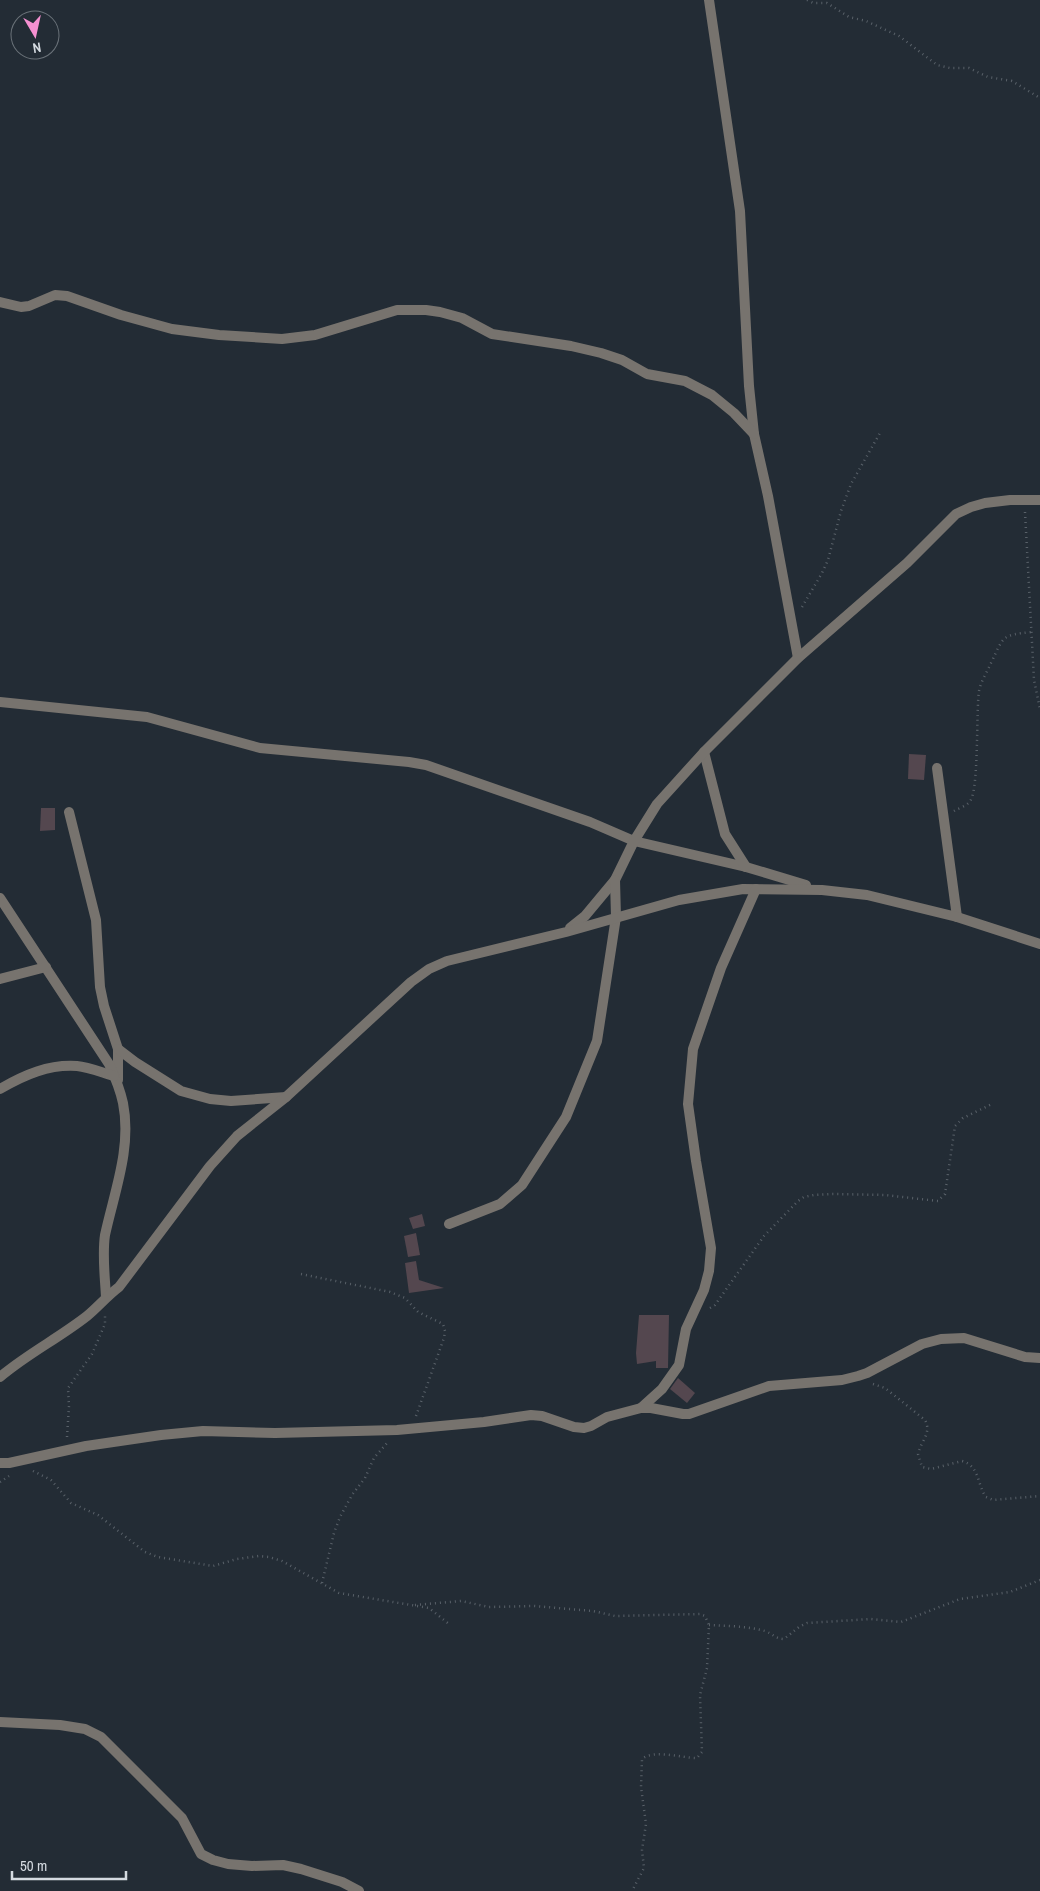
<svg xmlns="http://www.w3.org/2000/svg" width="1040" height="1891" viewBox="0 0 1040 1891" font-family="'Archivo Narrow',sans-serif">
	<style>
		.building { fill: #54474f }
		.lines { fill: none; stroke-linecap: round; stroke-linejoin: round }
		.path { stroke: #596169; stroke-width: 2.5; stroke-dasharray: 1 4; stroke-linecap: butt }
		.minor { stroke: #77736e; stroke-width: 10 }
	</style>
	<rect width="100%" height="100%" fill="#232c35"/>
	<!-- building -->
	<g class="building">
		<polygon points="909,754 926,755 924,780 908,779"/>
		<polygon points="41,808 55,808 55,830 40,831"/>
		<polygon points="422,1214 425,1226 413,1229 409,1218"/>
		<polygon points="416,1233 420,1255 408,1257 404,1236"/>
		<polygon points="416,1261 419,1280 444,1288 409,1293 405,1263"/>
		<polygon points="639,1315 669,1315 668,1368 656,1368 656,1361 637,1364 636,1353"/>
		<polygon points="678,1378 695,1393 687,1403 670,1389"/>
	</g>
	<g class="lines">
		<!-- path -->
		<g class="path">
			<polyline points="807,0 813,3 827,3 849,17 866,21 899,36 937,65 950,68 969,68 988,77 1012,81 1040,98"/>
			<polyline points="1025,512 1034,680 1040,709"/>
			<polyline points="802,607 822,573 828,560 841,511 851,484 880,433"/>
			<path d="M954,811c5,-3 13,-5 16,-10 9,-10 6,-90 9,-110 2,-10 8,-19 12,-28 13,-27 10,-28 41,-31"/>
			<polyline points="301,1274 390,1292 405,1298 418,1312 443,1324 445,1331 444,1338 416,1416"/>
			<polyline points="710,1308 715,1305 764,1236 798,1201 804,1197 814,1195 833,1194 885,1195 938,1201 945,1194 955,1126 963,1118 992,1104"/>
			<path d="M873,1384l12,4 40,32c7,13 -4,21 -7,34l4,13 9,2 31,-8c18,5 15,24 24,36l7,3 47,-4"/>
			<polyline points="67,1437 69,1406 68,1388 92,1354 105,1324 105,1316"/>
			<polyline points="33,1471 51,1480 71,1503 98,1515 145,1552 158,1557 213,1566 237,1559 259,1556 269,1557 282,1561 339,1593 429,1608 449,1624"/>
			<polyline points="0,1482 9,1476"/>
			<polyline points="322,1583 334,1533 340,1517 352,1495 365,1478 374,1458 387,1443"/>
			<path d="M415,1605l46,-4 28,6 45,-1 59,5 22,5 85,-2 5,2 4,9 -2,43 -7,27 2,57 -5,6c-15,0 -43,-9 -55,1l-1,28 5,37 -4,26 2,18 -12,23"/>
			<path d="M709,1625c18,1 38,1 56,6 8,3 11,8 19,8l15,-12 8,-4 64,-4 30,3 59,-23 50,-7 30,-12"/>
		</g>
		<!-- minor -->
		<g class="minor">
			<polyline points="709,0 740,211 749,386 754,434 768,496 798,658"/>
			<polyline points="0,302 21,307 29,306 55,295 67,296 121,315 172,329 219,335 282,339 315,335 397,310 426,310 440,312 462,318 492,334 571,346 601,353 622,360 647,374 685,381 712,395 734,413 754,434"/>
			<polyline points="0,702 147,717 260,748 409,762 426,765 590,822 634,841 746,867 806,885"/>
			<polyline points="704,752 725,834 746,867"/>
			<polyline points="937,768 957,917"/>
			<polyline points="69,812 96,920 100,987 104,1006 118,1049 118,1080"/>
			<path d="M0,898l109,166c6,13 11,25 14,39 9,45 -9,90 -18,132 -3,20 0,42 1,62"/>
			<polyline points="570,928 585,916 615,880 634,841 657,804 704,752 798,658 907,563 956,514 971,507 985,503 1010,500 1040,500"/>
			<polyline points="0,979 46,967"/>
			<polyline points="118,1049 135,1062 181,1091 210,1099 231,1101 286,1097"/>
			<path d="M0,1089c24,-14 49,-25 77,-23 12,1 26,7 37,10"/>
			<polyline points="449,1224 500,1204 522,1185 566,1117 597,1041 616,917 615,880"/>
			<path d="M0,1377c27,-23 59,-39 87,-61 11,-9 20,-20 32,-29l91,-121 27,-30 49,-39 125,-115 18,-13 18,-8 119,-29 113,-32 64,-11 79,1 45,5 90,22 83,27"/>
			<polyline points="641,1408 662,1389 679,1365 686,1329 704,1290 709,1271 711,1248 696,1161 688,1104 693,1049 721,968 756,889"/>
			<polyline points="0,1463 9,1463 86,1446 161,1435 203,1431 275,1433 397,1430 484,1422 531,1415 542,1416 574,1427 584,1428 591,1426 607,1417 641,1408 651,1408 683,1414 689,1414 769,1386 842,1380 858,1376 867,1373 922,1344 941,1339 964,1338 1025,1357 1040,1358"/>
			<polyline points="0,1722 60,1725 85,1729 101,1737 182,1818 201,1854 213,1860 228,1864 252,1866 283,1865 301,1869 342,1882 359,1891"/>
		</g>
	</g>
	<!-- north arrow -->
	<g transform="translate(35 35) rotate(171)"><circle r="24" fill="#232c35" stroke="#6a7279"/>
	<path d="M0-4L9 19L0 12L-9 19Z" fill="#f590d1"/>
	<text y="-8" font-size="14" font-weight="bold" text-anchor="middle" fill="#d4dae0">N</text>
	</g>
	<!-- scale -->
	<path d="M12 1871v8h114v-8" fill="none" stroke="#d4dae0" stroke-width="2.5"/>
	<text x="20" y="1871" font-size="15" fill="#d4dae0" stroke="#232c35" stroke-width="4" paint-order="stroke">50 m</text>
</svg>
